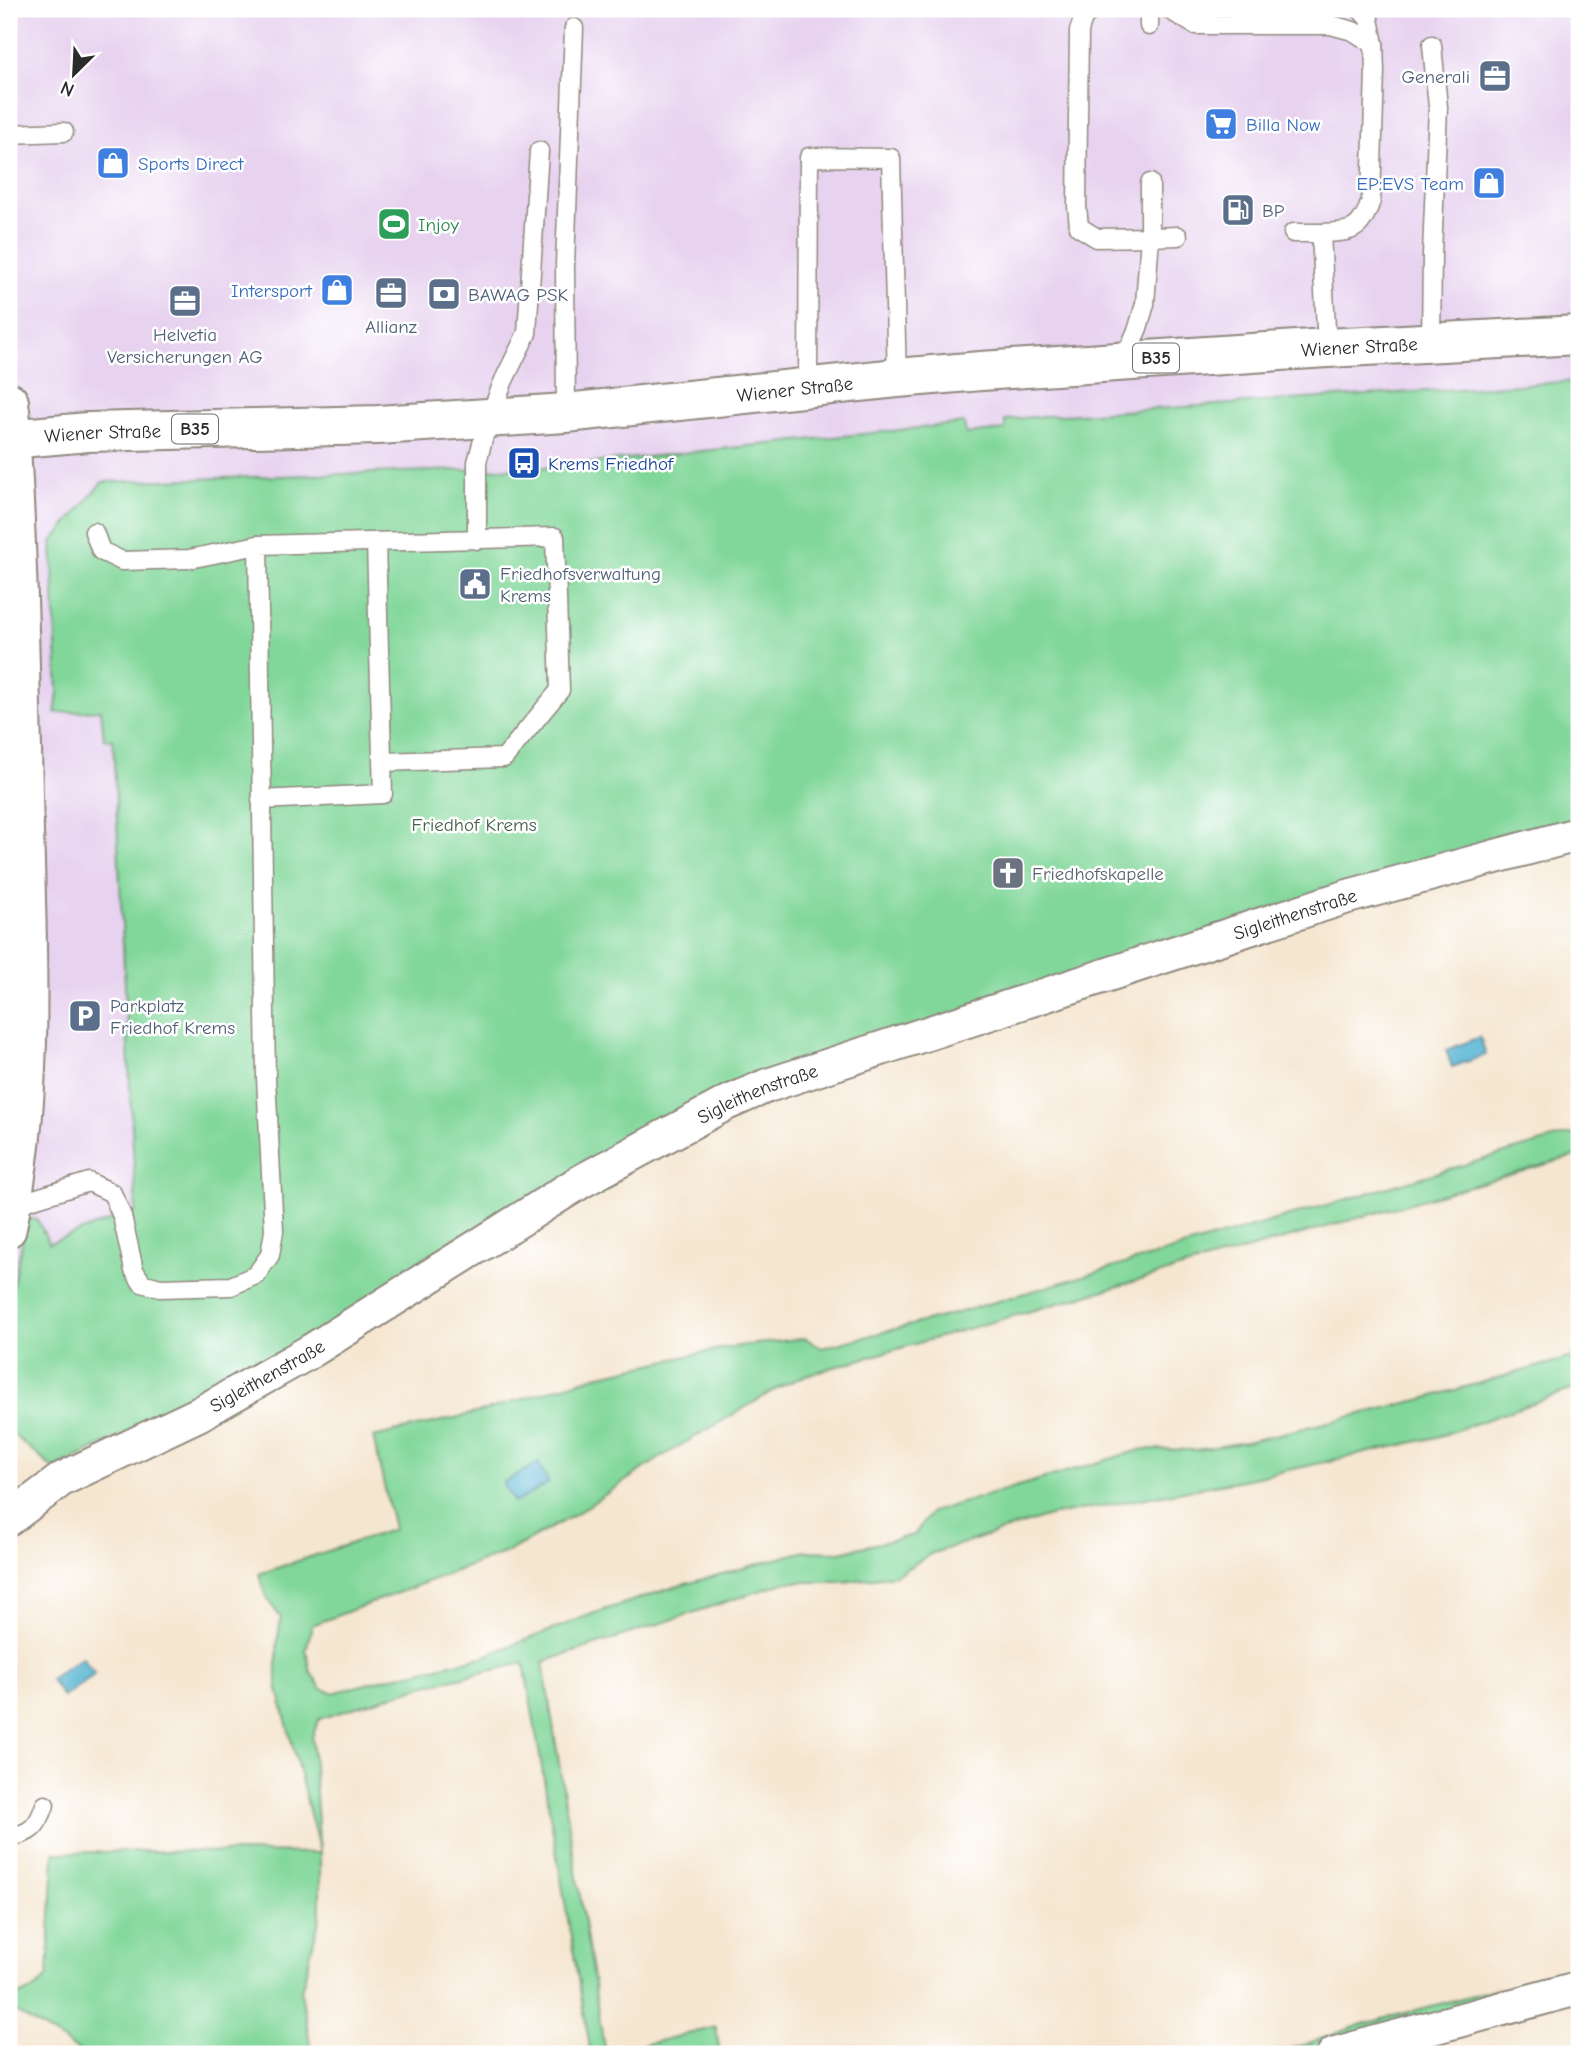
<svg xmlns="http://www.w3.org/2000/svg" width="1588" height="2063" viewBox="0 0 1588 2063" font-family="'Comic Neue',sans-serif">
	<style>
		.built { fill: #e7d2ef }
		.green { fill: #81d79a; stroke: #568162; stroke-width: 2 }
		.water { fill: #54b4d3; stroke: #40707f; stroke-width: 2 }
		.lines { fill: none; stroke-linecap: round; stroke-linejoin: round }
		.service-casing { stroke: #90887e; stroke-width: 21 }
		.minor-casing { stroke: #90887e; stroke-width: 37 }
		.tertiary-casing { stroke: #90887e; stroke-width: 42 }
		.primary-casing { stroke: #90887e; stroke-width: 42 }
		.service { stroke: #fff; stroke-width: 18 }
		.minor { stroke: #fff; stroke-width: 33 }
		.tertiary { stroke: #fff; stroke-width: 38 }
		.primary { stroke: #fff; stroke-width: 38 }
		.labels { text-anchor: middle; stroke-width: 5; stroke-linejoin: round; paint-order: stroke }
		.shield { fill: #fff; stroke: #6b6b6b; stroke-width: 2 }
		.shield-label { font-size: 18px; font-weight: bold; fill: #2b2b2b }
		.service-label { font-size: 19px; fill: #4e5e75; stroke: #fff; text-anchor: start }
		.shop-label { font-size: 19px; fill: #366cbe; stroke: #fff; text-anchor: start }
		.leisure-label { font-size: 19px; fill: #27864d; stroke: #fff; text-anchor: start }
		.street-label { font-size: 19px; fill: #2b2b2b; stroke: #fff }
		.transit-label { font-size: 19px; fill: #164399; stroke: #fff; text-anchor: start }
		.park-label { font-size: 19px; fill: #455f4c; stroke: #fff }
		.worship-label { font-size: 19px; fill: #5b616d; stroke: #fff; text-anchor: start }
	</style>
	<rect width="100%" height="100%" fill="#fff"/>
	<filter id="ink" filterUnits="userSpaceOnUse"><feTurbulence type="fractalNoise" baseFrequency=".0143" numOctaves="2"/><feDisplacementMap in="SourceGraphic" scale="14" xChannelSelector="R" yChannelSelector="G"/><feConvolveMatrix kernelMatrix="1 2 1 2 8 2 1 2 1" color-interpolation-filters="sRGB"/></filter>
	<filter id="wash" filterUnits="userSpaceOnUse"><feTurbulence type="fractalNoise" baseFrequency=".00686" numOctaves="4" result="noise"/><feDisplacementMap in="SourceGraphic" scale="28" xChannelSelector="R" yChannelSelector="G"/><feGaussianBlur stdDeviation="1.57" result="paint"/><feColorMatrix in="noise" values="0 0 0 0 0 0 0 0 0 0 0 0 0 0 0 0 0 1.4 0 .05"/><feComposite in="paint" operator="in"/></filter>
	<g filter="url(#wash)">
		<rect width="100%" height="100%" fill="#f5e6d0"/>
		<!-- built -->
		<polygon class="built" points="9,9 1579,9 1579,143 1575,214 1579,268 1579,381 1032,417 1005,430 965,434 964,423 553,467 102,482 55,713 102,710 104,739 113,739 136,1211 49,1243 37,1219 27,1219 9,1303"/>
		<!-- green -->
		<g class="green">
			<polygon points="1579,381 1579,818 741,1084 308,1343 54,1469 9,1431 9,1303 27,1219 37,1219 49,1243 136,1211 113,740 104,739 101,710 55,713 58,693 52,542 102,482 553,467 964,423 966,434 1005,430 1005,420 1032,417"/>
			<path d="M1570,1134l9,3v18l-773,220 -26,12 -114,67 -90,60 -67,37 -197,74 -6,25 5,22 10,16 12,5 51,-14 98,-22 110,-43 76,-25 137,-38 35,1 74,-17 17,-23 212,-63 53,1 50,-8 177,-43 156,-44v32l-142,50 -184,41 -204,38 -116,37 -37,22 -53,7h-56l-244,80 62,392h-14l-67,-391 -101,23 -104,33 -7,18 8,116v64l-19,74 11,63h-227l-76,-46v-13c18,1 27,-6 39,-19l6,-123 86,-2 180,2 -43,-168v-41l4,-26 -15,-21 -7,-23 135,-45 -21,-92 107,-25 116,-36 128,-28 81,-10 17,10 135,-35z"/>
			<polygon points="1579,1977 1302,2054 1266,2054 1291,2049 1364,2024 1492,1990"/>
			<polygon points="716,2027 720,2054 606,2054"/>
		</g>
		<!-- water -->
		<g class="water">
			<polygon points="1480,1037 1486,1055 1452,1067 1446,1050"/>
			<polygon points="538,1463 549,1483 514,1503 503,1483"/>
			<polygon points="82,1657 95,1674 63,1697 50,1679"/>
		</g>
	</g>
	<g filter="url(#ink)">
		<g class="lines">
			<defs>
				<g id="service">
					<polyline points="1095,9 1084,16 1079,31 1077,206 1079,227 1097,238 1150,237 1150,183"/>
					<polyline points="1149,9 1149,26"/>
					<polyline points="1168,9 1195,25 1331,25 1353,31 1374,44"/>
					<polyline points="9,134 64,132"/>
					<polyline points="1293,233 1321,233 1327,348"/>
					<path d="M1321,233c31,-1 39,-1 50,-32l4,-130 -1,-27 -5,-25 -9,-10"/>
					<polyline points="1431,343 1432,254 1438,107 1432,45"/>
					<polyline points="1124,360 1138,328 1145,304 1150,237 1178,236"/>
					<polyline points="808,387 809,157 891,158 897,378"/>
					<polyline points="566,413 565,265 574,28"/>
					<polyline points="94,532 101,551 122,561 189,559 258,545"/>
					<polyline points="477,540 477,462 489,418 504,380 527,333 539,151"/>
					<polyline points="261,800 383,794 376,542"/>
					<polyline points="14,1205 89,1182 112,1193 122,1216 134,1270 142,1283 160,1288 231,1286 256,1275 270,1255 274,1231 266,1078 258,545 555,537 560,690 504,758 383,762"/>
					<path d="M9,1837c22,-3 29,-11 36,-32"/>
				</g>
				<g id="minor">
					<path d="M9,1230c29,-137 21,-277 17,-416 -3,-125 -5,-251 -13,-375"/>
					<path id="s1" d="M9,1519l53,-40 137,-65 112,-63 269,-169 145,-78 41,-18 580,-189 233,-63"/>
					<polyline points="1334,2054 1579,1988"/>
				</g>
				<polyline id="tertiary" points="9,402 13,439"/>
				<g id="primary">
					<path id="s2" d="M9,439l79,-7 290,-7 188,-12 331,-35 84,-7 346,-23 252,-13"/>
				</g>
			</defs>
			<!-- service casing -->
			<use href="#service" class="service-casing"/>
			<!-- minor casing -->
			<use href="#minor" class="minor-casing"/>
			<!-- tertiary casing -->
			<use href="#tertiary" class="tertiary-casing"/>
			<!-- primary casing -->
			<use href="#primary" class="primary-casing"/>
			<!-- service -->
			<use href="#service" class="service"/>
			<!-- minor -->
			<use href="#minor" class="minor"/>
			<!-- tertiary -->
			<use href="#tertiary" class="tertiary"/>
			<!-- primary -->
			<use href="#primary" class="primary"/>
		</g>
	</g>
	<!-- icons -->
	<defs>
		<symbol id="office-square" viewBox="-11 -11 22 22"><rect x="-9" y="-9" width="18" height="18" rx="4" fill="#5c6f8a" stroke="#fff"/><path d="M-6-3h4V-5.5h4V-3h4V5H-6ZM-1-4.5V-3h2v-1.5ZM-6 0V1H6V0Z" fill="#fff"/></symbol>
		<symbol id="supermarket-square" viewBox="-11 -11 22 22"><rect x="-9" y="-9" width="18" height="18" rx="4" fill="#3f7fe0" stroke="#fff"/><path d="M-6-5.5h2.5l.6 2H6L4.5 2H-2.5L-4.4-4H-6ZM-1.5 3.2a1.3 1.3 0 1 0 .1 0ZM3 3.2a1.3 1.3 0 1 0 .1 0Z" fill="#fff"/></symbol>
		<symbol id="shop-square" viewBox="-11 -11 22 22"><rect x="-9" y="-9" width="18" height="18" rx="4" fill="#3f7fe0" stroke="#fff"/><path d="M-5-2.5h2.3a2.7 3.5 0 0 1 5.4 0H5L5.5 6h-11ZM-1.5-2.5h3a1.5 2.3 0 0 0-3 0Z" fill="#fff"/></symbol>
		<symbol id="fuel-square" viewBox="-11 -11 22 22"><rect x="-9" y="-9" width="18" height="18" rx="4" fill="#5c6f8a" stroke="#fff"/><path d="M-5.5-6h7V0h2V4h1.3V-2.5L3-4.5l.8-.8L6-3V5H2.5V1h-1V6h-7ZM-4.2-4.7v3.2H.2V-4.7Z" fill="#fff"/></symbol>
		<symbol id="stadium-square" viewBox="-11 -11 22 22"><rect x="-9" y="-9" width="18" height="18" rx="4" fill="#2e9e5b" stroke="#fff"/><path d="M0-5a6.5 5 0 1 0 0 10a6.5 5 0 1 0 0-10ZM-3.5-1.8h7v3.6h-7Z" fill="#fff"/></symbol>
		<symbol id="bank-square" viewBox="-11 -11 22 22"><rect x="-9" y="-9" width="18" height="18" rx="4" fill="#5c6f8a" stroke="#fff"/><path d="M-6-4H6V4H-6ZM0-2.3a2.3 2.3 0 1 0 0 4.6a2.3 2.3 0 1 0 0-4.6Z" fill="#fff"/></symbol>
		<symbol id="bus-square" viewBox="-11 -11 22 22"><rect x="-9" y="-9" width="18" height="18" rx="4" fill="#1a4fb4" stroke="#fff"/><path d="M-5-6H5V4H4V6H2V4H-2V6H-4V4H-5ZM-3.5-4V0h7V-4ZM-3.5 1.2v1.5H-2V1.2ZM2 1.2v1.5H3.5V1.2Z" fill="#fff"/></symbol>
		<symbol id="civic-square" viewBox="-11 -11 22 22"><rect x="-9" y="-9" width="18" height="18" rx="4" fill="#5c6f8a" stroke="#fff"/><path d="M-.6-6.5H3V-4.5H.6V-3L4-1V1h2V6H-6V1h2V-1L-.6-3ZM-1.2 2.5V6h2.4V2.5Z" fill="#fff"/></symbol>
		<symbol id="church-square" viewBox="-11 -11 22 22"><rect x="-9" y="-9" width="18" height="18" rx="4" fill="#6b7280" stroke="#fff"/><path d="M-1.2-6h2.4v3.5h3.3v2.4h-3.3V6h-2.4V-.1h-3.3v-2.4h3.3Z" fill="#fff"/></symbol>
		<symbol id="parking-square" viewBox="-11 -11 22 22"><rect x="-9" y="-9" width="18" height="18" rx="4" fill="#5c6f8a" stroke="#fff"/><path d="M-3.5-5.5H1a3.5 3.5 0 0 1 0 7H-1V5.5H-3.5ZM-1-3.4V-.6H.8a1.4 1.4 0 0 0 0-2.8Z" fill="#fff"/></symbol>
	</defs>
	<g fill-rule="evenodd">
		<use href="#office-square" x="1476" y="57" width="38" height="38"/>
		<use href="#supermarket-square" x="1202" y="105" width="38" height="38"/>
		<use href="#shop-square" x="94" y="144" width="38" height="38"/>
		<use href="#shop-square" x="1470" y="164" width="38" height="38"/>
		<use href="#fuel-square" x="1219" y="191" width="38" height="38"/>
		<use href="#stadium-square" x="375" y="205" width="38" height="38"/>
		<use href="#shop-square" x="318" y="271" width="38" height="38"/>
		<use href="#office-square" x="372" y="274" width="38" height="38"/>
		<use href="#bank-square" x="425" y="275" width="38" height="38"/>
		<use href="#office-square" x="166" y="282" width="38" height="38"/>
		<use href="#bus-square" x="505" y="444" width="38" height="38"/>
		<use href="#civic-square" x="456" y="565" width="38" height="38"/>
		<use href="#church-square" x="989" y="854" width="38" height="38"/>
		<use href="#parking-square" x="66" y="997" width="38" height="38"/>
	</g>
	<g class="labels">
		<!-- shield labels -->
		<g class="shield">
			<rect x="1133" y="343.5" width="46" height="29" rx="5"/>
			<rect x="172" y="414.5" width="46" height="29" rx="5"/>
		</g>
		<g class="shield-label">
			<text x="1156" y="364">B35</text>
			<text x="195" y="435">B35</text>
		</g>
		<!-- service labels -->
		<g class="service-label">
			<text x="1470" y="83" text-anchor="end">Generali</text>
			<text x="1262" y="217">BP</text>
			<text x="468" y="301">BAWAG PSK</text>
			<text x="391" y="333" text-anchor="middle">Allianz</text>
			<text x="185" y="341" text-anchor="middle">Helvetia<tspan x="185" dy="22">Versicherungen AG</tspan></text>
			<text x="500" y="580">Friedhofsverwaltung<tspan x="500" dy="22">Krems</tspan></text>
			<text x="110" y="1012">Parkplatz<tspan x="110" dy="22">Friedhof Krems</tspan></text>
		</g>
		<!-- shop labels -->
		<g class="shop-label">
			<text x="1246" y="131">Billa Now</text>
			<text x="138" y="170">Sports Direct</text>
			<text x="1464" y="190" text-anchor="end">EP:EVS Team</text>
			<text x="312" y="297" text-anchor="end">Intersport</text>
		</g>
		<!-- leisure labels -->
		<g class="leisure-label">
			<text x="418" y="231">Injoy</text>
		</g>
		<!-- street labels -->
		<g class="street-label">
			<text dy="7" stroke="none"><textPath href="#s2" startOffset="1354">Wiener Straße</textPath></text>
			<text dy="7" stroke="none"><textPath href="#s2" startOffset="788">Wiener Straße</textPath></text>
			<text dy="7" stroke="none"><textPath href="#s2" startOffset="94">Wiener Straße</textPath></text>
			<text dy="7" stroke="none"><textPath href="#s1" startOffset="1430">Sigleithenstraße</textPath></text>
			<text dy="7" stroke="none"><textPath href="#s1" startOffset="863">Sigleithenstraße</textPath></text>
			<text dy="7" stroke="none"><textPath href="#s1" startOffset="296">Sigleithenstraße</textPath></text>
		</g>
		<!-- transit labels -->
		<g class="transit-label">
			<text x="548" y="470">Krems Friedhof</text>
		</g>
		<!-- park labels -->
		<g class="park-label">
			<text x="474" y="831">Friedhof Krems</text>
		</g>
		<!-- worship labels -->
		<g class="worship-label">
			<text x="1032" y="880">Friedhofskapelle</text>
		</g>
	</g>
	<!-- margin -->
	<rect width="1588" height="2063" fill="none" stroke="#fff" stroke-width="35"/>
	<!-- north arrow -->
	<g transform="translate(74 74) rotate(204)" stroke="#ffffff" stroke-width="5" paint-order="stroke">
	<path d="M0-5L12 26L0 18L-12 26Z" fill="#2b2b2b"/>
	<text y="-10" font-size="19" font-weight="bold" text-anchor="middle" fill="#2b2b2b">N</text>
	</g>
</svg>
